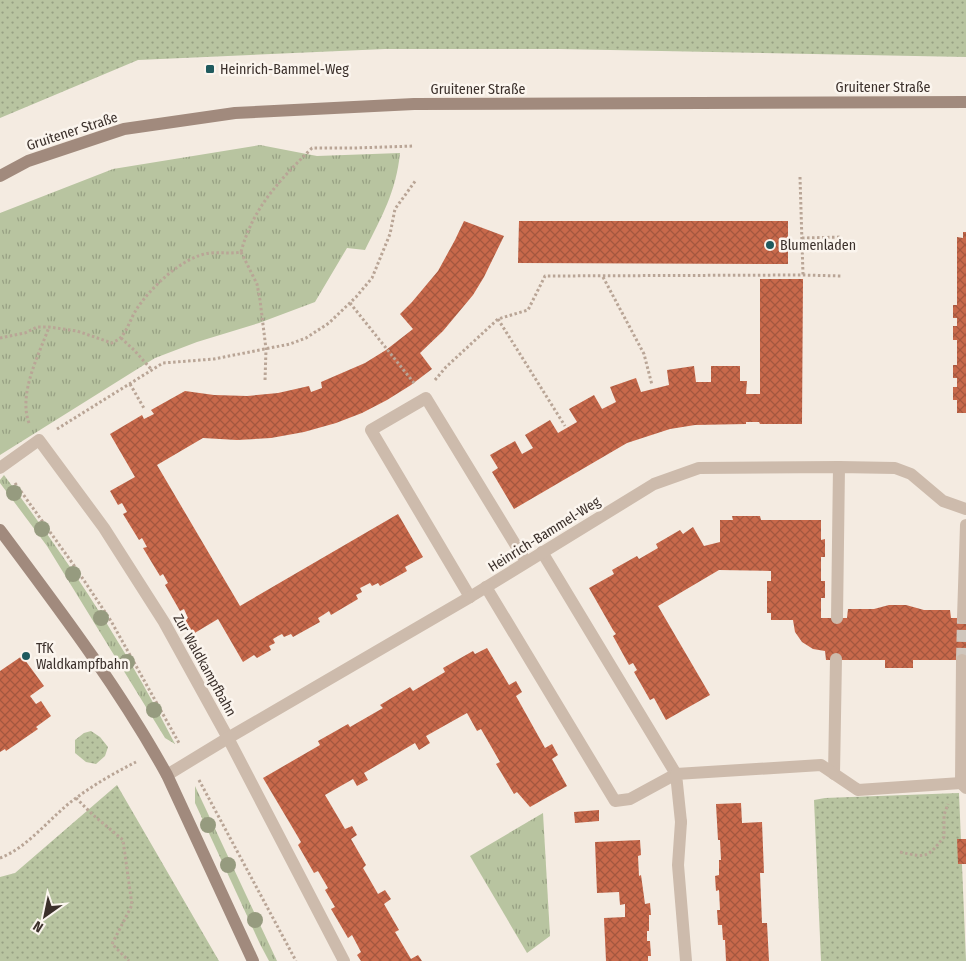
<svg xmlns="http://www.w3.org/2000/svg" width="966" height="961" viewBox="0 0 966 961" font-family="'Fira Sans Condensed',sans-serif">
	<style>
		.grass { fill: url(#grass-tufts) }
		.park { fill: url(#park-dots) }
		.building { fill: url(#building-cross-hatch) }
		.lines { fill: none; stroke-linecap: round; stroke-linejoin: round }
		.minor-tunnel { stroke: #cfc6bd; stroke-width: 12; stroke-dasharray: 12 6; stroke-linecap: butt }
		.path { stroke: #b9a596; stroke-width: 3; stroke-dasharray: 2.5 2.5; stroke-linecap: butt }
		.service { stroke: #cdbbac; stroke-width: 12 }
		.minor { stroke: #cdbbac; stroke-width: 12 }
		.secondary { stroke: #a18a7d; stroke-width: 12 }
		.tree { fill: #969b7f }
		.poi-dot { fill: #1f5a5e; stroke: #fbf5ee; stroke-width: 2 }
		.labels { text-anchor: middle; stroke-width: 5; stroke-linejoin: round; paint-order: stroke }
		.poi-label { font-size: 14px; fill: #3b302b; stroke: #fbf5ee; text-anchor: start }
		.street-label { font-size: 14px; fill: #3b302b; stroke: #fbf5ee }
	</style>
	<defs>
		<pattern id="grass-tufts" width="24" height="20" patternUnits="userSpaceOnUse" patternTransform="scale(1.25)"><rect width="24" height="20" fill="#b8c4a0"/><path d="M3 7l-1-3M5 7V3M7 7l1-3M15 17l-1-3M17 17v-4M19 17l1-3" fill="none" stroke="#97a083"/></pattern>
		<pattern id="park-dots" width="8" height="8" patternUnits="userSpaceOnUse" patternTransform="scale(1.25)"><rect width="8" height="8" fill="#b8c4a0"/><path d="M2 2h.1M6 6h.1" fill="none" stroke="#97a083" stroke-width="1.8" stroke-linecap="round"/></pattern>
		<pattern id="building-cross-hatch" width="8" height="8" patternUnits="userSpaceOnUse" patternTransform="scale(1.25)"><rect width="8" height="8" fill="#c8694b"/><path d="M0 0l8 8M0 8l8-8" fill="none" stroke="#a4573f"/></pattern>
	</defs>
	<rect width="100%" height="100%" fill="#f4ebe1"/>
	<!-- grass -->
	<g class="grass">
		<path d="M260,145l57,11 83,-3c-4,39 -18,63 -35,97l-18,-2 -32,54 -56,21 -62,19 -42,16 -155,97v-242l113,-44z"/>
		<path d="M4,475c64,85 123,174 171,269l-10,-6 -118,-192 -47,-63v-3z"/>
		<polygon points="195,786 277,961 269,961 260,944 195,803"/>
		<polygon points="543,813 550,936 527,953 470,856"/>
	</g>
	<!-- park -->
	<g class="park">
		<polygon points="0,0 966,0 966,57 559,49 385,49 138,60 0,118"/>
		<polygon points="91,731 100,737 108,747 105,756 96,764 86,762 75,753 75,740 84,733"/>
		<polygon points="117,785 219,961 0,961 0,877 15,873"/>
		<polygon points="959,793 966,961 821,961 814,800 825,798"/>
	</g>
	<!-- building -->
	<g class="building">
		<polygon points="464,221 504,236 484,277 473,295 443,331 420,353 432,369 411,385 387,400 362,413 336,423 304,432 271,438 237,440 203,438 157,465 240,606 398,514 423,557 405,567 407,571 380,586 378,583 372,586 370,583 360,588 362,592 356,595 358,599 331,615 329,611 323,615 318,618 320,622 293,637 291,634 284,637 282,634 278,636 273,639 275,643 269,646 271,650 257,658 254,655 243,662 218,619 193,634 185,620 188,618 184,609 180,611 165,585 168,583 163,574 160,576 143,548 147,547 142,538 139,540 123,514 127,512 122,503 118,505 110,491 135,477 110,434 142,415 144,419 154,414 151,410 185,391 214,395 247,396 278,393 309,386 311,392 322,388 321,382 365,363 386,350 413,329 400,314 412,302 438,271 455,240"/>
		<polygon points="519,221 788,221 788,264 518,263"/>
		<polygon points="963,232 966,232 966,413 957,413 957,400 953,400 953,387 957,387 957,378 953,378 953,365 957,365 957,340 953,340 953,326 957,326 957,318 953,318 953,305 957,305 957,237 963,238"/>
		<polygon points="760,279 803,279 802,424 760,424 759,422 746,422 746,424 695,425 670,429 627,443 514,509 492,472 498,468 490,455 515,441 522,454 533,448 525,435 550,420 558,433 577,422 569,409 594,395 602,409 616,402 610,387 636,378 641,392 669,385 667,370 694,366 696,382 711,382 711,366 740,366 740,381 747,381 746,394 760,394"/>
		<polygon points="732,516 760,516 761,520 821,520 821,540 825,539 825,557 821,557 821,581 825,581 825,598 821,598 821,618 847,618 848,609 874,609 889,605 906,605 924,610 950,610 951,618 966,618 966,660 913,660 913,668 885,668 885,660 826,660 825,651 813,649 802,642 795,632 793,620 771,620 771,613 767,613 767,581 771,581 771,571 719,570 658,606 710,695 666,720 654,698 650,700 634,672 637,670 633,663 629,665 613,636 616,634 613,630 589,588 614,574 612,570 637,556 639,559 658,548 656,544 680,530 683,534 693,527 704,546 720,542 720,520 733,520"/>
		<polygon points="487,648 509,685 516,681 522,692 516,696 545,748 552,744 558,755 552,759 567,786 530,807 517,792 514,794 496,764 500,762 481,729 477,731 467,713 426,736 430,743 419,750 415,743 364,773 368,780 357,786 353,779 325,795 345,829 352,826 357,835 351,839 366,865 363,868 378,894 385,890 391,899 384,904 399,930 395,932 411,959 418,955 422,961 361,961 357,955 361,952 352,935 348,938 331,909 335,907 325,890 328,888 318,871 314,873 298,845 301,842 263,778 320,745 318,741 348,724 350,727 383,708 380,705 410,687 413,691 445,672 443,668 473,651 475,654"/>
		<polygon points="22,656 44,686 30,696 36,704 41,701 51,716 36,727 38,729 6,751 5,749 0,752 0,671"/>
		<polygon points="741,803 742,823 762,822 764,873 760,873 762,923 767,923 769,961 726,961 725,940 723,940 722,925 718,925 717,910 720,910 719,890 716,891 715,876 719,875 719,860 721,860 720,840 718,840 716,804"/>
		<polygon points="599,810 599,821 575,823 574,812"/>
		<polygon points="957,839 966,839 966,864 958,864"/>
		<polygon points="640,840 641,855 638,856 639,876 641,875 645,904 650,903 651,915 649,915 649,931 647,931 647,941 650,941 651,956 648,956 648,961 606,961 604,918 625,917 625,904 620,905 619,892 597,893 595,842"/>
	</g>
	<g class="lines">
		<!-- minor-tunnel -->
		<polyline class="minor-tunnel" points="962,660 963,618"/>
		<!-- path -->
		<g class="path">
			<polyline points="800,177 803,275"/>
			<polyline points="802,238 842,237"/>
			<polyline points="241,252 257,284 260,300 266,349 265,381"/>
			<polyline points="603,277 644,354 652,385"/>
			<polyline points="350,303 414,383"/>
			<polyline points="498,319 565,426"/>
			<path d="M0,338l25,-5 12,-6h12l28,4 35,12c3,-2 7,-3 9,-6 6,-6 10,-19 15,-27 14,-22 47,-54 74,-57 11,-1 20,1 31,-1 12,-45 39,-72 71,-104h43l59,-2"/>
			<polyline points="121,338 134,350 151,369"/>
			<polyline points="435,380 446,367 498,319 528,310 545,276 803,275 841,276"/>
			<polyline points="130,384 145,410"/>
			<path d="M29,423c-11,-30 10,-68 20,-96"/>
			<polyline points="57,429 163,363 214,359 290,344 306,338 329,323 356,297 372,278 390,234 395,209 416,180"/>
			<polyline points="15,483 73,564 111,621 179,743"/>
			<polyline points="199,780 296,961"/>
			<polyline points="76,798 92,814 123,840 132,905 112,944 129,961"/>
			<path d="M900,852c27,6 27,6 44,-15v-22l4,-11"/>
			<path d="M0,858c29,-11 51,-42 76,-60 19,-14 40,-26 60,-36"/>
		</g>
		<!-- service -->
		<g class="service">
			<polyline points="0,468 39,440 104,528 164,622 228,738 344,961"/>
			<polyline points="486,587 615,801 630,799 676,774 542,552"/>
			<polyline points="470,597 371,430 426,398 526,562"/>
			<polyline points="837,618 839,467"/>
			<polyline points="834,774 836,659"/>
			<polyline points="681,822 676,774 821,765 858,790 961,783"/>
		</g>
		<!-- minor -->
		<g class="minor">
			<polyline points="963,618 966,525"/>
			<polyline points="962,660 961,783 966,788"/>
			<polyline points="167,775 228,738 470,597 654,484 699,468 839,467 895,468 911,474 943,501 966,509"/>
			<polyline points="681,822 678,865 686,961"/>
		</g>
		<!-- secondary -->
		<g class="secondary">
			<polyline points="0,176 28,161 124,129 235,113 414,104 966,102"/>
			<path d="M0,530c59,79 119,158 167,245l86,186"/>
		</g>
	</g>
	<!-- trees -->
	<g class="tree">
		<circle cx="14" cy="493" r="8"/>
		<circle cx="42" cy="529" r="8"/>
		<circle cx="73" cy="574" r="8"/>
		<circle cx="101" cy="618" r="8"/>
		<circle cx="127" cy="662" r="8"/>
		<circle cx="154" cy="710" r="8"/>
		<circle cx="208" cy="825" r="8"/>
		<circle cx="228" cy="865" r="8"/>
		<circle cx="255" cy="920" r="8"/>
	</g>
	<!-- markers -->
	<g class="poi-dot">
		<rect x="205" y="64" width="10" height="10" rx="2.5"/>
		<circle cx="770" cy="245" r="5"/>
		<circle cx="26" cy="656" r="5"/>
	</g>
	<g class="labels">
		<!-- poi labels -->
		<g class="poi-label">
			<text x="220" y="74">Heinrich-Bammel-Weg</text>
			<text x="780" y="250">Blumenladen</text>
			<text x="36" y="653">TfK<tspan x="36" dy="16">Waldkampfbahn</tspan></text>
		</g>
		<!-- street labels -->
		<g class="street-label">
			<text x="883" y="92">Gruitener Straße</text>
			<text x="478" y="94">Gruitener Straße</text>
			<text transform="translate(72 131) rotate(-18)" y="5">Gruitener Straße</text>
			<text transform="translate(544 534) rotate(-32)" y="5">Heinrich-Bammel-Weg</text>
			<text transform="translate(205 665) rotate(61)" y="5">Zur Waldkampfbahn</text>
		</g>
	</g>
	<!-- north arrow -->
	<g transform="translate(45 916) rotate(213)" stroke="#fbf5ee" stroke-width="4" paint-order="stroke">
	<path d="M0-4L9 19L0 12L-9 19Z" fill="#3b302b"/>
	<text y="-8" font-size="14" font-weight="bold" text-anchor="middle" fill="#3b302b">N</text>
	</g>
</svg>
